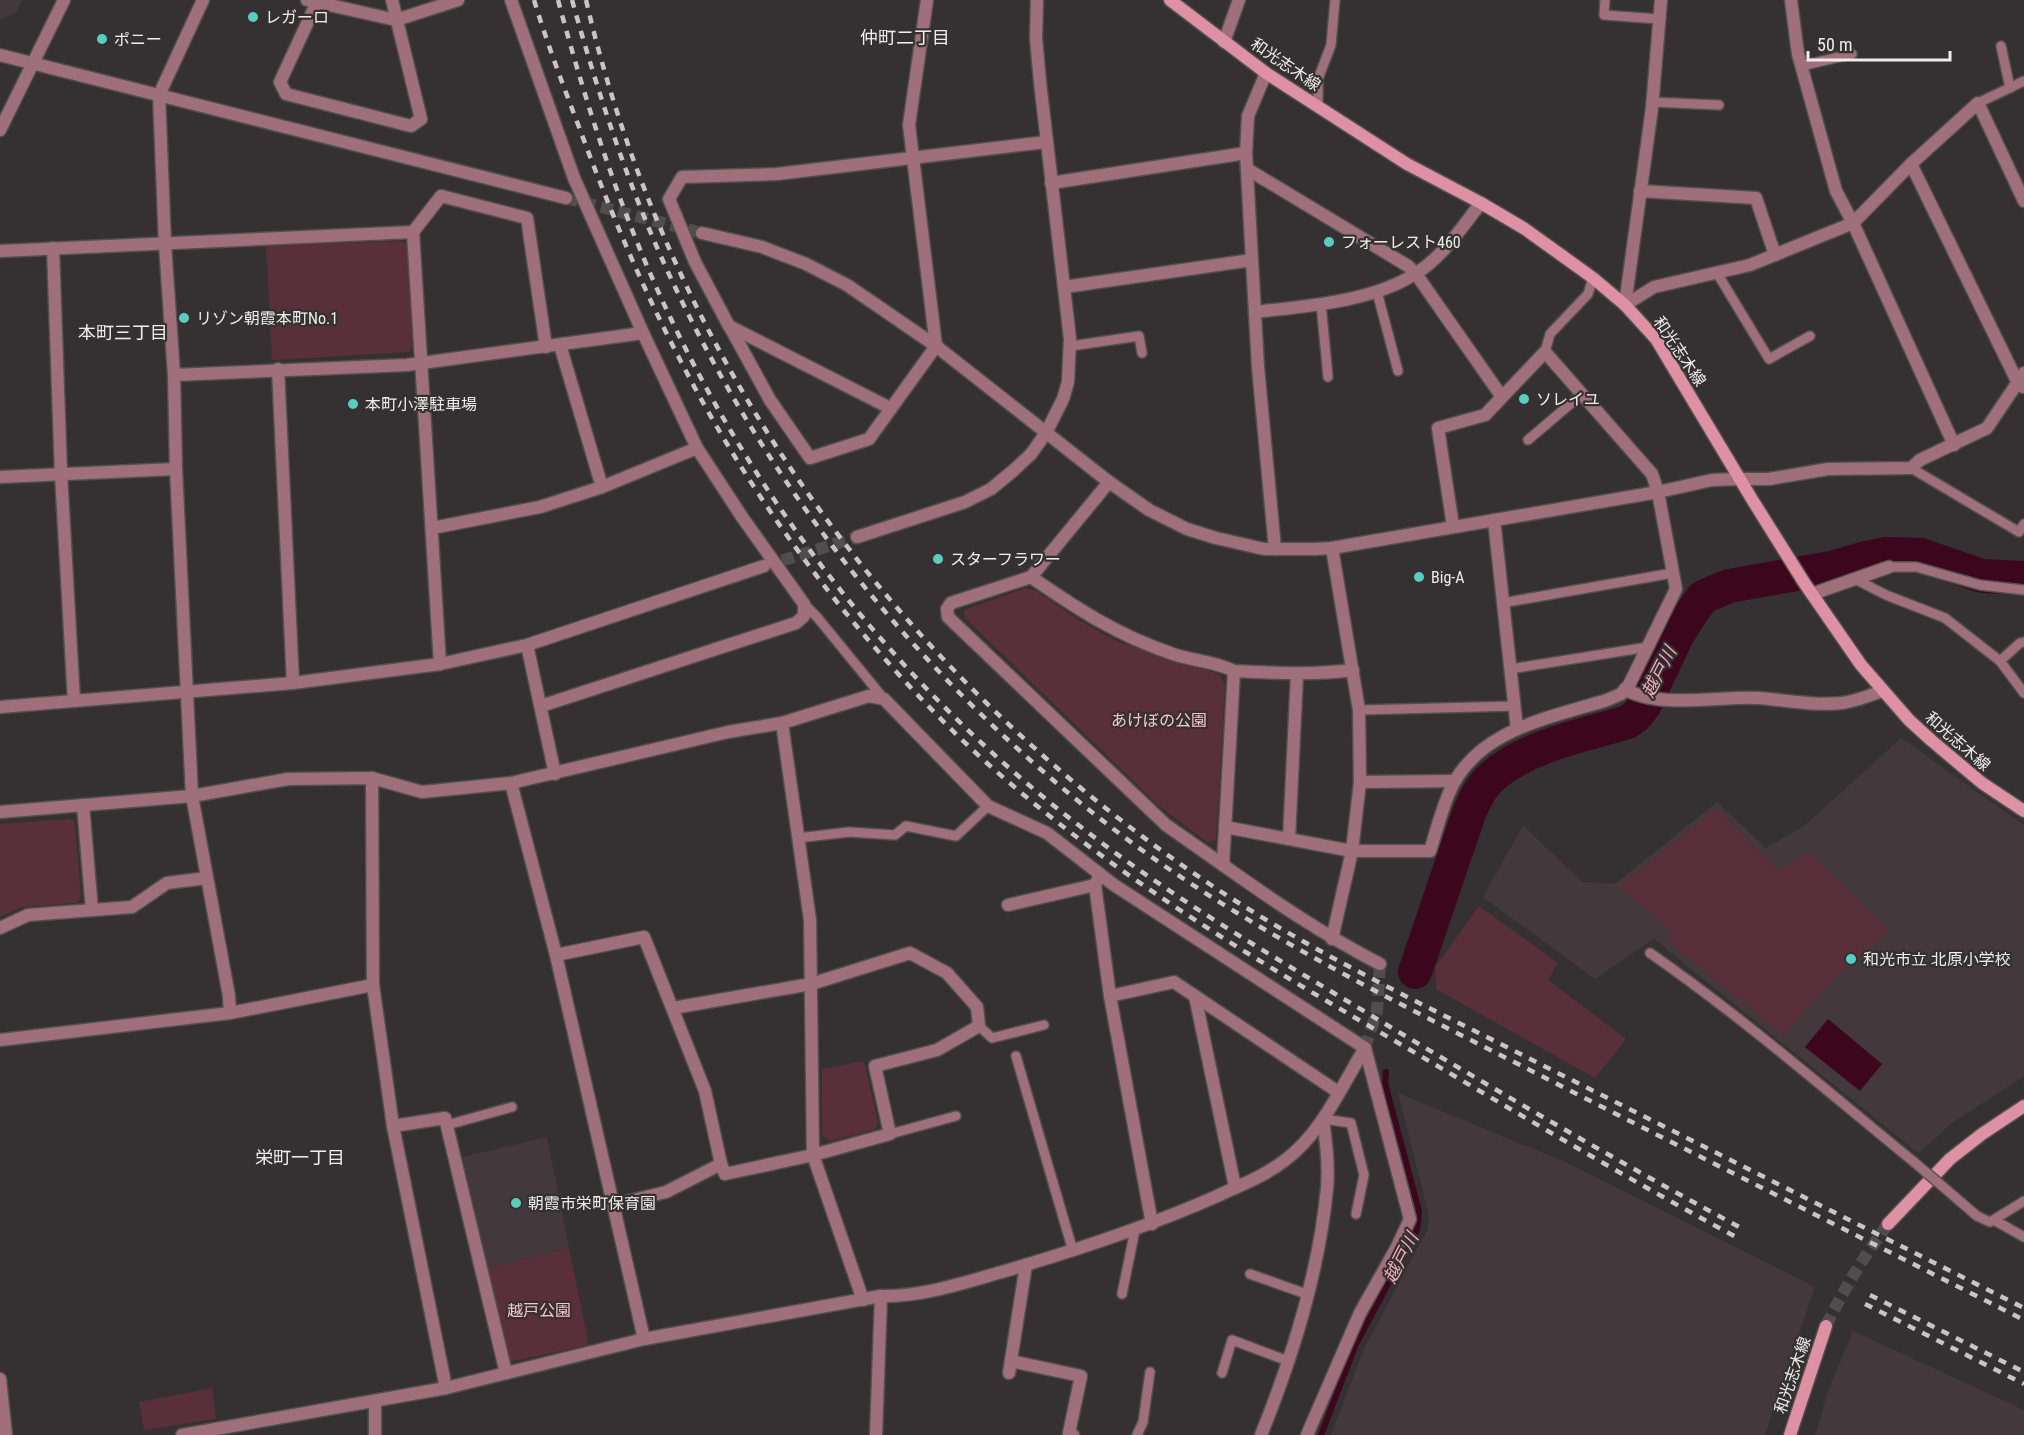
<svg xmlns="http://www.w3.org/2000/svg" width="2024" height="1435" viewBox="0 0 2024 1435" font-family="'Roboto Condensed','Noto Sans JP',sans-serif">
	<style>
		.built { fill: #43383b }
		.green { fill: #582f3b }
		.water { fill: #3c061c }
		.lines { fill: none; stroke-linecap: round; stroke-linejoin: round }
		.stream { stroke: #3c061c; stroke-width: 6 }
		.river { stroke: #3c061c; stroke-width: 34 }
		.minor-tunnel { stroke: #514d4e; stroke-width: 12; stroke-dasharray: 12 6; stroke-linecap: butt }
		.tertiary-tunnel { stroke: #514d4e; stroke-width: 12; stroke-dasharray: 12 6; stroke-linecap: butt }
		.secondary-tunnel { stroke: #514d4e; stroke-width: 12; stroke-dasharray: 12 6; stroke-linecap: butt }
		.service-casing { stroke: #534f50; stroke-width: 12 }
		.minor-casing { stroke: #534f50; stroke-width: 15 }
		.tertiary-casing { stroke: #534f50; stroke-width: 15 }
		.secondary-casing { stroke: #534f50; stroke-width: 15 }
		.service { stroke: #a06f7c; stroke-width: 9 }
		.minor { stroke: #a06f7c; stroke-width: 12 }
		.tertiary { stroke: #a06f7c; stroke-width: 12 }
		.secondary { stroke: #de90a5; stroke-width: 12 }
		.rail { stroke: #c8c5c5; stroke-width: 4.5; stroke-dasharray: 8 8; stroke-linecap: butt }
		.service-bridge-casing { stroke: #534f50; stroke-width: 12; stroke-linecap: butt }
		.service-bridge { stroke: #a06f7c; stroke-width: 9 }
		.poi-dot { fill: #5acebc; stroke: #353132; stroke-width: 2 }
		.labels { text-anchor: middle; stroke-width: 4.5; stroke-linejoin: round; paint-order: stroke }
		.poi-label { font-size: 16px; fill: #efecec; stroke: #353132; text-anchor: start }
		.street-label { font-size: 16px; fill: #efecec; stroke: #353132 }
		.park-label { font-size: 16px; fill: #fcc3d1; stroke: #353132 }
		.neighbourhood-label { font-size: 18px; fill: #efecec; stroke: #353132 }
		.water-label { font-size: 18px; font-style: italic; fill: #f5aabe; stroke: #353132 }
	</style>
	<rect width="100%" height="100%" fill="#353132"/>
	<!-- built -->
	<g class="built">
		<polygon points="0,0 22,0 16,13 0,20"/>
		<polygon points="1901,738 2024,825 2024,1076 1955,1121 1918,1153 1654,939 1595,979 1483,897 1523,825 1582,882 1615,884 1717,802 1766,848 1804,826"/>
		<polygon points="1398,1093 1565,1162 1815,1287 1765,1435 1331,1435 1364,1349 1427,1230 1429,1217 1427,1207"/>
		<polygon points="547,1137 569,1248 486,1268 462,1157"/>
		<polygon points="1853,1331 2024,1410 2024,1435 1815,1435 1828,1391"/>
	</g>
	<!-- green -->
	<g class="green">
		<polygon points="400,241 409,245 413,345 409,352 272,360 266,246"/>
		<polygon points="1026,588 1037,591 1077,619 1118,642 1219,674 1225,685 1216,840 1207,842 1158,805 964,617 964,610"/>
		<polygon points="1717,808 1777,870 1809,852 1889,930 1823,990 1784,1036 1668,941 1673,933 1619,886"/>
		<polygon points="70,819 75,822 81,899 76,903 22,907 0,917 0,824"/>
		<polygon points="1479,906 1558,963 1548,980 1626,1039 1595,1078 1436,989 1436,966"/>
		<polygon points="864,1061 878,1122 875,1130 829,1141 822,1134 822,1069"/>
		<polygon points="569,1248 589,1345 509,1362 486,1268"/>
		<polygon points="212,1388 216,1419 144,1430 139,1402"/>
	</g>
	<!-- water -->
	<polygon class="water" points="1828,1019 1882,1064 1860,1091 1805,1047"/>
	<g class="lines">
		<!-- stream -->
		<polyline class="stream" points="1321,1435 1356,1344 1417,1230 1419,1211 1385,1083 1386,1072"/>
		<!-- river -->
		<path class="river" d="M1415,972l53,-156c6,-14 12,-29 24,-39 34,-31 93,-42 136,-55l8,-6 8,-10 33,-70 13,-21 13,-18 26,-11 102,-18 31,-9 24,-5 35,1 61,21 42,2"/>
		<!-- minor-tunnel -->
		<polyline class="minor-tunnel" points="1365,1048 1377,1011 1380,964"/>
		<!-- tertiary-tunnel -->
		<g class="tertiary-tunnel">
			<polyline points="566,198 702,233"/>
			<polyline points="765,566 857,537"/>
		</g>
		<!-- secondary-tunnel -->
		<path class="secondary-tunnel" d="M1826,1326c19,-39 37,-68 62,-102"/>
		<defs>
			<g id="service">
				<polyline points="1605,0 1604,15 1659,19"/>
				<polyline points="2001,46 2010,88"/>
				<polyline points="1801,66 1852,54"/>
				<polyline points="1652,102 1719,105"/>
				<polyline points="1978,103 2024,81"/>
				<polyline points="1318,106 1318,79 1331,45 1335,0"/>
				<polyline points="1717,273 1769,359 1810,336"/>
				<polyline points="1377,292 1398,371"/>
				<polyline points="1321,304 1328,377"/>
				<polyline points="1071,346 1139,336 1142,353"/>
				<polyline points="1545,352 1550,334 1588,294 1593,278"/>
				<polyline points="1528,440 1582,394"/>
				<polyline points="1911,468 2019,532 2024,524"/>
				<polyline points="1889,567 1916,567 1980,585 2024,590"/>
				<polyline points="1855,579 1886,595 1945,618 2000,661 2024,693"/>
				<polyline points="1502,603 1673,573"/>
				<polyline points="804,604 817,617 884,699"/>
				<polyline points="2000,661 2020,643 2024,642"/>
				<polyline points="1510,669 1648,647"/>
				<polyline points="1359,710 1515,706"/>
				<polyline points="798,838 849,832 895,835 906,826 956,836 988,806"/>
				<path d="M1650,953c92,64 177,138 264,209"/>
				<polyline points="979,1026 992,1038 1044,1025"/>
				<polyline points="1016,1056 1073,1251"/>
				<polyline points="1323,1119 1351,1123 1364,1175 1356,1214"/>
				<polyline points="447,1125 512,1107"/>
				<polyline points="890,1134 956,1116"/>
				<polyline points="1948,1191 1977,1216 1990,1222 2024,1201"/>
				<polyline points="1994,1220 2024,1237"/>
				<polyline points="1250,1274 1309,1295"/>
				<polyline points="1122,1294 1135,1230"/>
				<polyline points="1222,1373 1232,1340 1288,1361"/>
				<polyline points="1137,1435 1143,1422 1150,1372"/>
			</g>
			<g id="minor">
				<polyline points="203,0 159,95 165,244 174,375 176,469 192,796 229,996 230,1013"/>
				<polyline points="307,0 396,20 458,0"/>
				<polyline points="511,0 574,178 643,333 697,448 742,517 804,604 804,616 796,623 541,706"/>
				<polyline points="1791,0 1798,54 1836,191 1853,223 1954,445"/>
				<polyline points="317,2 280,82 286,94 411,126 421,119 392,0"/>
				<polyline points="1224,42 1239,0"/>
				<polyline points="1266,73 1248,116 1246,153 1258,367 1275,549"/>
				<polyline points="1911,164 2018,383 2023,387"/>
				<polyline points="1247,169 1408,266 1416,274 1502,397"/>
				<polyline points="1051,183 1246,153"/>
				<polyline points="1640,191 1756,198 1775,255"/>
				<polyline points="53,248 61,474 74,701"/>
				<polyline points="0,251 413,232"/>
				<polyline points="1064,287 1252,260"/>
				<polyline points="1625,305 1654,287 1750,265 1853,223 1911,164 1978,103 2024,201"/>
				<path d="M1255,312c51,-6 116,-10 160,-38 28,-17 46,-46 66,-71"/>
				<polyline points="730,327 770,400 810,458 869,439 936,346 909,125 927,0"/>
				<polyline points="560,345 602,487"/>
				<polyline points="278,369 293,683"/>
				<polyline points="174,375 407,365 643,333"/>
				<polyline points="890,408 729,326 695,262 669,199 682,177 777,174 1046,142"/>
				<polyline points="0,477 176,469"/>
				<polyline points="1739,479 1769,479 1828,469 1911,468 1920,460 1987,428 2024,373"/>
				<polyline points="1109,482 1031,577 951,603 947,609 948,617 1166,825 1223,865 1234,671"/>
				<polyline points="1494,520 1517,729"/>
				<polyline points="432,528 540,507 602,487 697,448"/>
				<polyline points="1332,548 1359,710 1360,782 1352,851 1332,939"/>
				<path d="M1031,577c48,33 86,58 142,77 20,7 42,7 61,17 40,2 80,4 119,-1"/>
				<polyline points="1812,594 1889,567"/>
				<polyline points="527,645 555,774"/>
				<polyline points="440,664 413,232 441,196 527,218 546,347"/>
				<path d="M1625,689c33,20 94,7 133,9 29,2 55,8 84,5 14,-2 27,-7 40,-12"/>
				<polyline points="782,723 810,920 813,1155 863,1300"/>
				<polyline points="372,778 373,985 393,1126 446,1388"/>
				<polyline points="1360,782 1455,781"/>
				<polyline points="511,783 556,955 644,1339"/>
				<polyline points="83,805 92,910"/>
				<polyline points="0,812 192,796 288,779 372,778 422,792 511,783 728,732 782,723 869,696 884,699 988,806 1047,833 1114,885 1365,1048 1410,1219 1397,1247 1360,1313 1307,1435"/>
				<path d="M1225,827l127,24h78c6,-19 11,-39 19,-58 26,-63 100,-75 158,-93l14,-6 8,-9 47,-96 -18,-97 -6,-18 -107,-122 -60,63 -47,13 15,98"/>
				<polyline points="1289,839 1297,674"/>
				<path d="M1223,865c52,37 101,70 157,99"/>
				<polyline points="1100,875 1095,885 1110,996"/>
				<polyline points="1008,905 1095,885"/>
				<polyline points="0,928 28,915 132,907 167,883 207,878"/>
				<polyline points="556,955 644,937 705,1091 721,1164 666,1192 613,1205"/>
				<polyline points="1195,996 1235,1187"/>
				<polyline points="673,1008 811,984 910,953 947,973 977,1007 979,1026 937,1050 875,1066 890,1134 813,1155 725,1174 721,1164"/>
				<polyline points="0,1040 230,1013 373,985"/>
				<polyline points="393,1126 445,1118 506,1373"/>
				<polyline points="1152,1224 1110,996 1174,982 1338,1092"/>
				<polyline points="1011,1361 1081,1376 1069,1433 1073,1435"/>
				<polyline points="1009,1373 1026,1265"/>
				<polyline points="0,1379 6,1435"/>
				<polyline points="375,1435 375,1402"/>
				<polyline points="876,1435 881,1296"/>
				<path d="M1261,1435c32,-79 58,-162 66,-247 2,-23 -1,-46 -4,-69"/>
			</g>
			<g id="tertiary">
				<polyline points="0,55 566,198"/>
				<polyline points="0,130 64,0"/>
				<polyline points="702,233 762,247 806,264 847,285 936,346 1109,482 1149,510 1187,529 1216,538 1264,549 1314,549 1332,548 1658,492 1712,480 1739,479"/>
				<polyline points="1625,305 1652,108 1661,0"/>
				<polyline points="857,537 965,502 991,489 1014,470 1031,454 1046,433 1063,399 1068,382 1070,339 1040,82 1036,38 1037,0"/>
				<polyline points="0,707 293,683 440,664 527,645 764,566"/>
				<path d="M182,1435l264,-47 198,-49 237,-43c41,1 85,-14 124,-25 72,-21 142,-44 210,-74 23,-11 48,-20 69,-36 38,-28 57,-74 81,-113"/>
			</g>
			<g id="secondary">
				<polyline points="1170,0 1266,73 1407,164 1481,203 1525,229 1593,278 1625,305 1656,339 1753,501 1805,584 1861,665 1909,720 1932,741 1982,783 2024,811"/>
				<polyline points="1888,1224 1950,1159 1982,1134 2024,1106"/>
				<polyline points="1790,1435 1826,1326"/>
			</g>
		</defs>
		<!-- service casing -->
		<use href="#service" class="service-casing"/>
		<!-- minor casing -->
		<use href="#minor" class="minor-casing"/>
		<!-- tertiary casing -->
		<use href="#tertiary" class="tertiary-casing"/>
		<!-- secondary casing -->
		<use href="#secondary" class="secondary-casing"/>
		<!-- service -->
		<use href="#service" class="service"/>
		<!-- minor -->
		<use href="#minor" class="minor"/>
		<!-- tertiary -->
		<use href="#tertiary" class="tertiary"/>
		<!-- secondary -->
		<use href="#secondary" class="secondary"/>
		<!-- rail -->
		<g class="rail">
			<path d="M534,0c13,43 29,85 45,127 28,76 59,151 96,223 73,144 170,276 286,389 129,123 281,213 434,302 114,67 227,135 343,197"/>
			<path d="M558,0c29,108 64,217 113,319 94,197 236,375 410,508 96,75 202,135 306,198 117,70 235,139 356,204"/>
			<path d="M572,0c24,86 51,170 87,252 101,229 262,431 461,582 124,93 262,161 400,231 168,86 336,170 504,255"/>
			<path d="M586,0c85,366 315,678 625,885 105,70 220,123 331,180 161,81 321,162 482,243"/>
			<polyline points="1870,1295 2024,1372"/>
			<polyline points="1865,1304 2024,1384"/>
		</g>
		<defs>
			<polyline id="service-bridge" points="1914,1162 1948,1191"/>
		</defs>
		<!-- service-bridge casing -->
		<use href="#service-bridge" class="service-bridge-casing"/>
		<!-- service-bridge -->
		<use href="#service-bridge" class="service-bridge"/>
	</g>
	<!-- markers -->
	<g class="poi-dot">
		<circle cx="253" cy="17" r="6"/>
		<circle cx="102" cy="39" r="6"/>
		<circle cx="1329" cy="242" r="6"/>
		<circle cx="184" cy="318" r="6"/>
		<circle cx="1524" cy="399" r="6"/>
		<circle cx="353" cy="404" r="6"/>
		<circle cx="938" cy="559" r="6"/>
		<circle cx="1419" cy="577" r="6"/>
		<circle cx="1851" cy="959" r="6"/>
		<circle cx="516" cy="1203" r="6"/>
	</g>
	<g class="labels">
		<!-- poi labels -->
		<g class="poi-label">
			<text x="265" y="23">レガーロ</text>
			<text x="114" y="45">ポニー</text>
			<text x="1341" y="248">フォーレスト460</text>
			<text x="196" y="324">リゾン朝霞本町No.1</text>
			<text x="1536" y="405">ソレイユ</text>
			<text x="365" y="410">本町小澤駐車場</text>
			<text x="950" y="565">スターフラワー</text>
			<text x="1431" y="583">Big-A</text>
			<text x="1863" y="965">和光市立 北原小学校</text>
			<text x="528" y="1209">朝霞市栄町保育園</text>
		</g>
		<!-- street labels -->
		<g class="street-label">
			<text transform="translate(1286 64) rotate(34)" y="6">和光志木線</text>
			<text transform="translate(1680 351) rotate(56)" y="6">和光志木線</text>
			<text transform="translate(1958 741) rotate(41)" y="6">和光志木線</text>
			<text transform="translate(1792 1375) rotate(-71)" y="6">和光志木線</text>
		</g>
		<!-- park labels -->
		<g class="park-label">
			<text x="1159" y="726">あけぼの公園</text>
			<text x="539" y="1316">越戸公園</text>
		</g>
		<!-- neighbourhood labels -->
		<g class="neighbourhood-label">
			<text x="905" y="44">仲町二丁目</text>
			<text x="123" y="339">本町三丁目</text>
			<text x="300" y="1164">栄町一丁目</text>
		</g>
		<!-- water labels -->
		<g class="water-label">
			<text transform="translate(1659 672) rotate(-63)" y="6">越戸川</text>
			<text transform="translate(1401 1258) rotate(-63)" y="6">越戸川</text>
		</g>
	</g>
	<!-- scale -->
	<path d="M1808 51v9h142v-9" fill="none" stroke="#efecec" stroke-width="3"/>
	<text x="1817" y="51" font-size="18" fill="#efecec" stroke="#353132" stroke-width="4.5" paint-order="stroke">50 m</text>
</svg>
